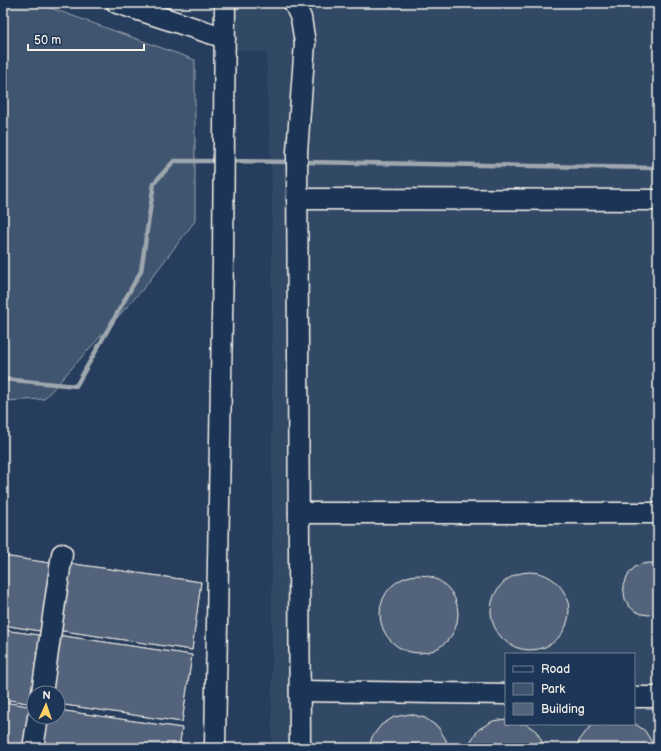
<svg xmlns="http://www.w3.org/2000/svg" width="661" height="751" viewBox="0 0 661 751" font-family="'Balsamiq Sans',sans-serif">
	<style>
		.built { fill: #334966; fill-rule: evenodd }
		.green { fill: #40546f; stroke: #9aa2ac }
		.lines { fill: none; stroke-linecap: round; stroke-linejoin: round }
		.stream { stroke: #9fa7ae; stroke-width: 4.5 }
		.building { fill: #52647b; stroke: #f4f1e8; fill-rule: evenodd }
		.minor-casing { stroke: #f4f1e8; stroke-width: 23 }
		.minor { stroke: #1d3557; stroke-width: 20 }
	</style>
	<rect width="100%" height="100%" fill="#263d5d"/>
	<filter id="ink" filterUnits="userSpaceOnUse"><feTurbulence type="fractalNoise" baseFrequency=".025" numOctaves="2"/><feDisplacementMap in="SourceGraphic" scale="8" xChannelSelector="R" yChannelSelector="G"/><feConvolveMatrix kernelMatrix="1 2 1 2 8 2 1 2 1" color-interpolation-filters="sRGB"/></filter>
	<g filter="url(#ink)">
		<!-- built -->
		<path class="built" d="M235,3h423v745h-386v-559l-6,-137 -32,-2zM506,654h128v70h-128z"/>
		<!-- green -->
		<polygon class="green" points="3,3 37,3 195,60 195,221 143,289 44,399 3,401"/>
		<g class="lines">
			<!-- stream -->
			<g class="stream">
				<polyline points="228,161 292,162"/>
				<polyline points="302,162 658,168"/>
				<polyline points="3,379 76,386 141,271 154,183 174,161 218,161"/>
			</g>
		</g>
		<!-- building -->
		<g class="building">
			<polygon points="3,556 56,564 46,632 3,625 3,601 5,586 3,586"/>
			<polygon points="3,556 56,564 46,632 3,625"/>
			<path d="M67,563l134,19 -9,68 -135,-20zM76,590l23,4 -4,22 -23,-3zM118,603l23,4 -4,22 -23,-4z"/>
			<polygon points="67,563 201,582 192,650 57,630"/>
			<polygon points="650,563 658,564 658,613 649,615 642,614 635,611 629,606 625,599 623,585 630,572 635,567 642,564"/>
			<circle cx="530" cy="611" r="39"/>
			<circle cx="419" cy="614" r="39"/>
			<polygon points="3,630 46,636 34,693 34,704 3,699"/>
			<polygon points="3,630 46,636 34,693 34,704 3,699"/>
			<path d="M57,635l135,20 -10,67 -124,-18v-11h-10zM62,662l23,4 -3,22 -24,-4zM110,676l24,4 -4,22 -23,-4z"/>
			<polygon points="57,635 192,655 182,722 58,704 58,693 48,693"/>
			<polygon points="3,702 34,707 34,717 30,748 3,748 6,728 3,728"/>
			<polygon points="3,702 34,707 34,717 30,748 3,748"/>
			<polygon points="58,710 182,728 179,748 66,748 67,742 43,739 46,717 58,717"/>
			<polygon points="58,710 182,728 179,748 41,748 46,717 58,717"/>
			<polygon points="410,714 425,718 438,727 446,740 447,748 369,748 372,737 381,725 394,717"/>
			<polygon points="506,719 506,724 526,724 536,731 544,745 545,748 469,748 470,742 479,729 493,721"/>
			<polygon points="634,723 645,731 653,744 654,748 577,748 579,741 588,729 595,724 634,724"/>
		</g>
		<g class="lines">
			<defs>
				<g id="minor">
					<polyline points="117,3 225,38"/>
					<polyline points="294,3 301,18 305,43 297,152 300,748"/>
					<polyline points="297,199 658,200"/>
					<polyline points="299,513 658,513"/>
					<polyline points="300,691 506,694"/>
					<polyline points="42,693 62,554"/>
					<polyline points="634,697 658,697"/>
					<polyline points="33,748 38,717"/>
					<polyline points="215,748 223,257 225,3"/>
				</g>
			</defs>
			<!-- minor casing -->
			<use href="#minor" class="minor-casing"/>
			<!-- minor -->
			<use href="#minor" class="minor"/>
		</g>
	</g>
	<!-- margin -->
	<rect width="661" height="751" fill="none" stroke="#1d3557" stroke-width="16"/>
	<rect x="8" y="8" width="645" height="735" fill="none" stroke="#f4f1e8" stroke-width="1.5" filter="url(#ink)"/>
	<!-- legend -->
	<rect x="505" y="653" width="130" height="72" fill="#1d3557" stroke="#738091"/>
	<rect x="513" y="666" width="20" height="6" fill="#1d3557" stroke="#738091"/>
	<text x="541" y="673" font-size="12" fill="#f4f1e8">Road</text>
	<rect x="513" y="683" width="20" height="12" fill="#40546f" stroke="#738091"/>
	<text x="541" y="693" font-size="12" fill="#f4f1e8">Park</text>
	<rect x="513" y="703" width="20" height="12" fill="#52647b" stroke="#738091"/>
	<text x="541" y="713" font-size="12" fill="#f4f1e8">Building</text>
	<!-- north arrow -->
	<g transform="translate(46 705) rotate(3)"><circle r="19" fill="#1d3557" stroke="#738091"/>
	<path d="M0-3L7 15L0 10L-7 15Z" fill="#ffd166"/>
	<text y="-6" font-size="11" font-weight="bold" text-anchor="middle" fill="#f4f1e8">N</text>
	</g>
	<!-- scale -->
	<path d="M28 44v6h116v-6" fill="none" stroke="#f4f1e8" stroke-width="2"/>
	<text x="34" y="44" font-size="12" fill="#f4f1e8" stroke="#1d3557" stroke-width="3" paint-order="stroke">50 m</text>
</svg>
